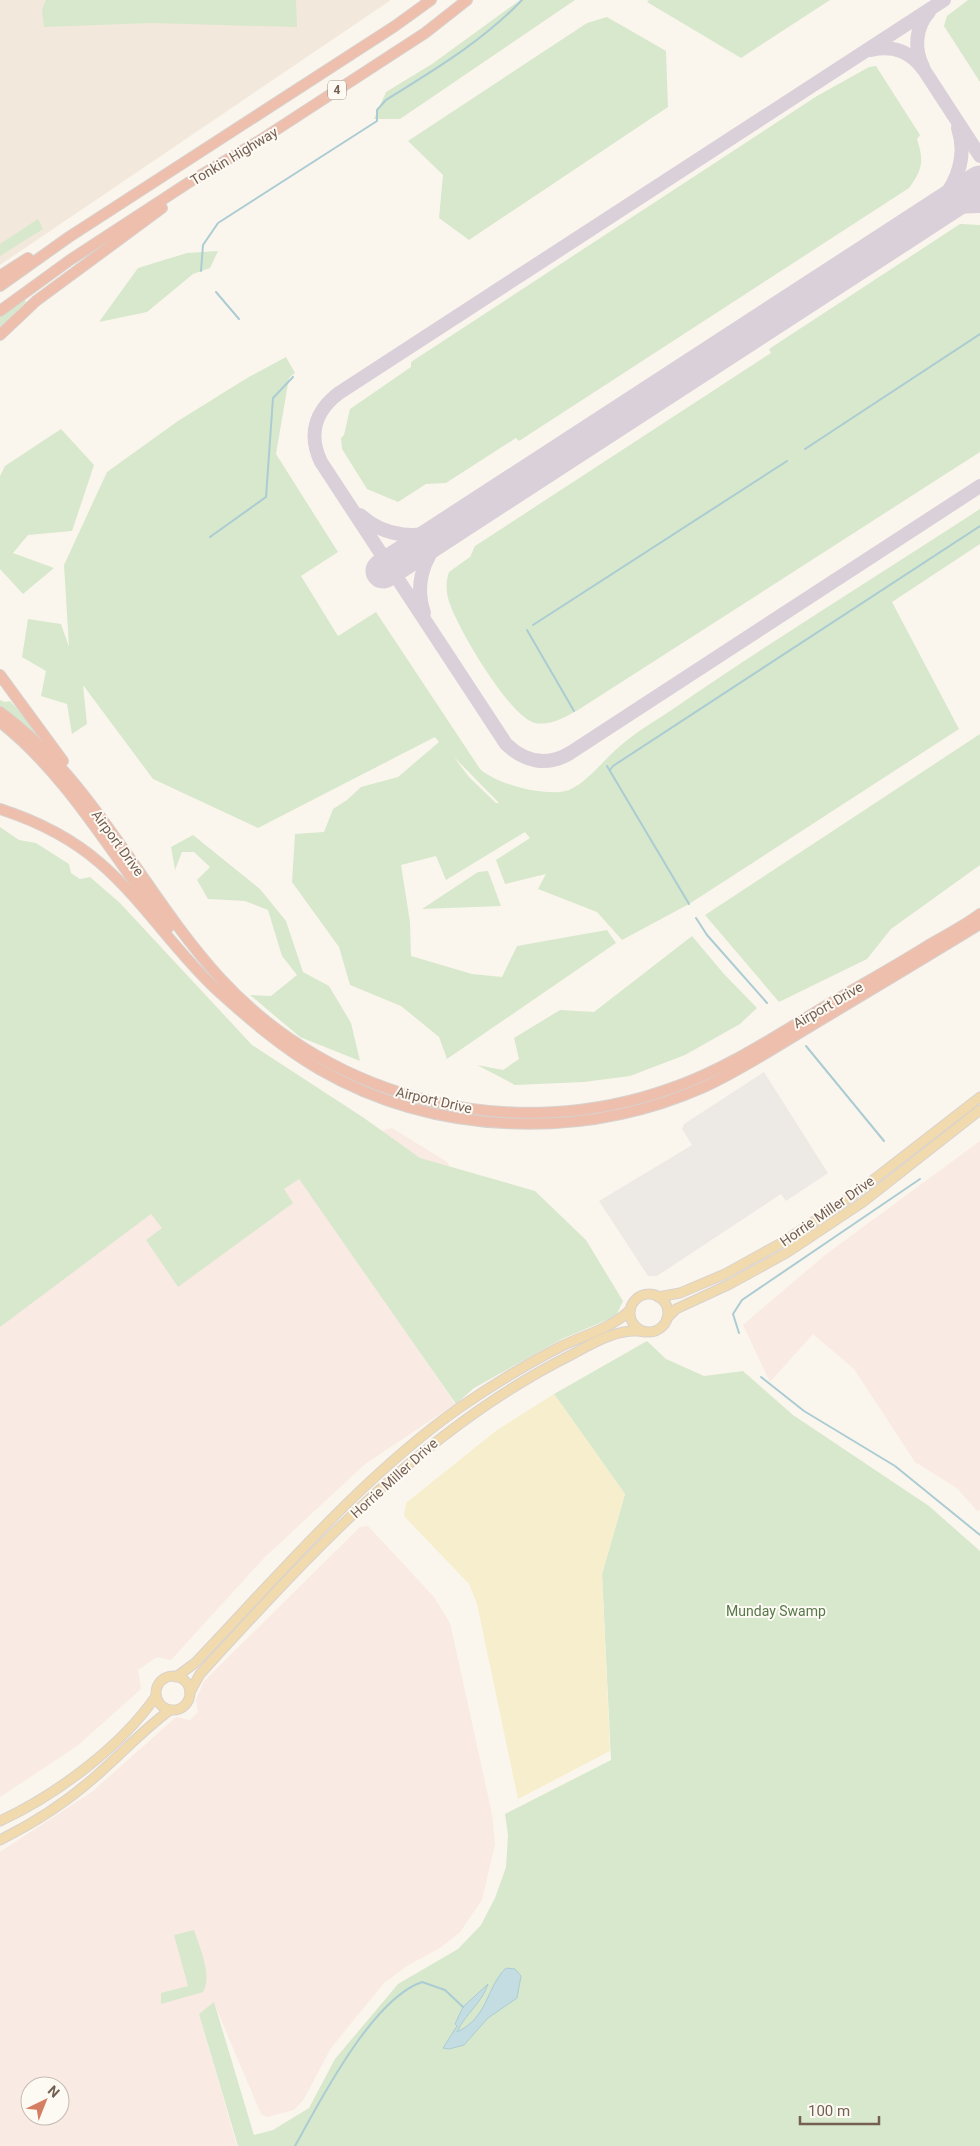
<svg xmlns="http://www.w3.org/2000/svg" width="980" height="2146" viewBox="0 0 980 2146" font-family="Roboto,sans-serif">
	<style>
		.residential { fill: #f2e8dc }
		.commercial { fill: #f9eae3; fill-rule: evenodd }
		.industrial { fill: #ede9e5 }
		.green { fill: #d7e8cc; fill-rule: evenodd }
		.sand { fill: #f6eecc }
		.water { fill: #c3dde3; stroke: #abccd3 }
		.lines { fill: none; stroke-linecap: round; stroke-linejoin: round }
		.stream { stroke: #abccd3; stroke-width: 2 }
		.taxiway { stroke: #dad0d9; stroke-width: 14 }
		.runway { stroke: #dad0d9; stroke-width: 35 }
		.primary-casing { stroke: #d8d2cf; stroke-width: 11 }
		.motorway-casing { stroke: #d8d2cf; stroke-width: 12 }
		.primary { stroke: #f1daae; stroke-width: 9 }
		.motorway { stroke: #edbfac; stroke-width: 10 }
		.labels { text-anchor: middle; stroke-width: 4; stroke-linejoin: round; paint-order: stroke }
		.shield { fill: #fdfaf4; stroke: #9d8e83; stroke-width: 1 }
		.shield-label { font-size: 12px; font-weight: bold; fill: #745f52 }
		.street-label { font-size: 14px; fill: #745f52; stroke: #fdfaf4 }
		.park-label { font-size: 14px; fill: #57784b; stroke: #fdfaf4 }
	</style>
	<rect width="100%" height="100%" fill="#fbf6ed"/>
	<!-- residential -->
	<polygon class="residential" points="0,0 391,0 0,265"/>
	<!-- commercial -->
	<g class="commercial">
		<polygon points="392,1128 447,1162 487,1236 388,1305 455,1404 365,1464 265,1557 171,1660 157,1657 138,1670 141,1689 77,1746 0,1797 0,1188 152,1210 361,1136"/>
		<polygon points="980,1141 980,1510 977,1511 957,1488 915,1462 854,1369 813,1334 770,1382 743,1325 825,1255"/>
		<path d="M368,1526l66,71 16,26 42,191 3,30 -13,56 -22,32 -20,16 -33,18 -23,17 -53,65 -27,51 -10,11 -27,7 -6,-3 -47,-111 -15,11 38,132h-237v-294l93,-61 83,-74 14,3 8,-8 -2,-12 8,-19 156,-154zM30,2086h30v30h-30z"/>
	</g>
	<!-- industrial -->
	<polygon class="industrial" points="764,1072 828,1173 786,1201 781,1194 657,1276 648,1276 599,1201 692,1145 682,1129 684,1124"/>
	<!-- green -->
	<g class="green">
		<polygon points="46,0 296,0 297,27 151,23 44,27 42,10"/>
		<polygon points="520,0 575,0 400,119 374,119 386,92 432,64"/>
		<polygon points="649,0 830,0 741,58 647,2"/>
		<polygon points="968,0 980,0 980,82 944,26 947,16"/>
		<polygon points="607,17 666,51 668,107 469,240 439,218 443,175 408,141 587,23"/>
		<path d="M876,66l44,69 -3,4c7,22 6,30 -8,49l-390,253 -3,-3 -70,45 -20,1 -28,18 -31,-13 -25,-40 -1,-11 3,-3 6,-26 61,-42v-5l406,-266 52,-29z"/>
		<polygon points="38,219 43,229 0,256 0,244"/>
		<path d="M960,224l20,1v227l-402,258c-13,7 -27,16 -43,13 -25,-5 -81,-100 -87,-125 -2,-9 -2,-17 1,-26l21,-15 5,-11 296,-193 -2,-4z"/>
		<polygon points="218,251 210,268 193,274 147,312 99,322 138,268 187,253"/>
		<polygon points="24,299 26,302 0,327 0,317"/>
		<path d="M286,357l9,16 -6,5 -13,76 62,98 -37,24 37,60 38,-24 104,157c16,15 67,29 89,21 20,-9 34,-30 51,-44 16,-14 35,-25 53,-37 100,-69 204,-133 307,-200v35l-88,58 67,127 -270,175 -67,36 -25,-28 -59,-23 8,-15 -41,10 -9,-24 34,-22 -5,-6 -79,48 -10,-24 -35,9 9,57 1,34 61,18 30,3 15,-31 90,-16 9,13 -169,116 -8,-22 -38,-31 -51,-21 -11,-38 -47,-65 3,-48 29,-2 9,-23 14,-9 14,-13 37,-10 41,-35 -4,-5 -177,91 -105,-49 -70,-94 4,39 -15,10 -5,-30 -26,-8 5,-25 -24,-14 6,-38 33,5 8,23 -5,-82 43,-93 71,-51 69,-43zM454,757l45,46h-3l-27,-26z"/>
		<polygon points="61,429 94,465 72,531 28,535 13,553 54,568 23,594 0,569 0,476 5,466"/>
		<polygon points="0,700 5,702 10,701 21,713 23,712 40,734 37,737 0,706"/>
		<polygon points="980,734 980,865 891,929 867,959 779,1002 705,915"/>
		<polygon points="0,827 19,840 36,843 69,864 71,873 80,879 90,877 120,903 252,1045 364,1118 420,1158 535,1191 586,1240 623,1301 616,1316 562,1339 474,1388 456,1404 299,1179 284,1189 293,1203 178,1287 146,1240 162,1228 151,1214 0,1327"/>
		<polygon points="193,835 260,889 286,921 303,972 329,986 351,1023 360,1061 300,1037 250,995 271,996 297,975 282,956 268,910 245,901 208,899 197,880 210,867 194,852 182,852 175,870 171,847"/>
		<polygon points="488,871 501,906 422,909 478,872"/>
		<polygon points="692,936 724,974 757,1008 740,1024 685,1055 630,1076 584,1082 515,1085 477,1065 503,1070 519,1059 514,1038 560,1010 594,1012"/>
		<polygon points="647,1341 666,1359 704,1376 743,1371 793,1415 929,1506 980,1551 980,2146 238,2146 199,2014 214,2002 254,2135 273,2130 309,2108 335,2059 398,1984 458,1949 481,1925 495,1898 506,1867 508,1835 505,1814 611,1760 602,1574 625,1494 554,1394"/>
		<path d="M194,1930c5,16 19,46 9,62l-42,12v-11l27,-7 -14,-51z"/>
	</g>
	<!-- sand -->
	<polygon class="sand" points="554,1394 625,1494 602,1574 610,1751 518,1799 477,1604 469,1584 404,1516 406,1503 497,1430"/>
	<!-- water -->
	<path class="water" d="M506,1968l9,1 6,7 -4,22 -29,20 -24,27 -15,4 -6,-1 14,-22 -2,-2 8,-17 25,-23c-6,19 -23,30 -31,48 32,-15 29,-45 49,-64z"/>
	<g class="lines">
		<!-- stream -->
		<g class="stream">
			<path d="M201,271l2,-26 15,-22 159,-102v-11l9,-10c48,-30 97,-59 136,-100"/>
			<polyline points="216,292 239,319"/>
			<polyline points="805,449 980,334"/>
			<polyline points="210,537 266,497 273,398 293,377"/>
			<polyline points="533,625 787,461"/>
			<polyline points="527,630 574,711"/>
			<polyline points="607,766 689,904"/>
			<polyline points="610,770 613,766 980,526"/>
			<polyline points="696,918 707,935 767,1003"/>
			<polyline points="806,1046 884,1141"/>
			<polyline points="739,1333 733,1314 742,1300 920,1179"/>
			<polyline points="761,1377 804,1411 895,1466 980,1535"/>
			<path d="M295,2146c25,-45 77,-147 127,-164l23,8 18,17"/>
		</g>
		<!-- taxiway -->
		<g class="taxiway">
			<path d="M944,0l-605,393c-24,18 -31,42 -18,69l185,282c19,18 41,23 64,9l410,-267"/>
			<path d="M871,50c22,-5 39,1 53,20l56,86"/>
			<path d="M923,67c-9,-18 -8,-39 6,-55"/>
			<polyline points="933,214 953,207 980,206"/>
			<path d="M926,218c25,-24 44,-54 32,-90"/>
			<path d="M360,515c26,23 59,25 89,12"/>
			<path d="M424,613c-12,-35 5,-66 31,-89"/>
		</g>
		<!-- runway -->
		<polyline class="runway" points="383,571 980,183"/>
		<defs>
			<g id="primary">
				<circle cx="649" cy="1313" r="19"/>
				<polyline points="658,1297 680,1293 725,1274 783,1242 855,1194 980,1097"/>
				<polyline points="667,1318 676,1309 730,1284 788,1252 863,1202 980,1110"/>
				<circle cx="173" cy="1693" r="17"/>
				<path d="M176,1677l19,-14c83,-87 167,-186 264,-255 32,-22 66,-43 101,-61 23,-12 51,-18 70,-37"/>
				<path d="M190,1692l10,-18c110,-120 223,-245 371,-319 22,-12 48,-28 74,-23"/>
				<path d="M0,1821c56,-26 121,-74 156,-125"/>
				<path d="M0,1840c34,-17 67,-38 96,-64 25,-22 47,-46 74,-66"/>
			</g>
			<g id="motorway">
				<polyline points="0,276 28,258"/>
				<polyline points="0,286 69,237 395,26 431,0"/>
				<polyline points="0,311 70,260 191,181 259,141 425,33 467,0"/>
				<polyline points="0,335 36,301 162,208"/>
				<polyline points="0,675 63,761"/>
				<path d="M0,712c95,69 143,182 221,267 113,123 294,166 451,109 60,-21 114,-59 169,-91 29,-17 59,-34 88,-52 17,-10 35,-19 51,-31"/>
				<path d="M0,722c67,52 116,139 168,206"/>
				<path d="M0,809c37,12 70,28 100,54 43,37 74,87 116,126 32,29 65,58 103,80 116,67 263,72 385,18 37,-17 70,-39 105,-60 57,-34 114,-68 171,-103"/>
			</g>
		</defs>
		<!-- primary casing -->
		<use href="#primary" class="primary-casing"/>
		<!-- motorway casing -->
		<use href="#motorway" class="motorway-casing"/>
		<!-- primary -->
		<use href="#primary" class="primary"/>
		<!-- motorway -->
		<use href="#motorway" class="motorway"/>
	</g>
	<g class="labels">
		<!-- shield labels -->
		<rect class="shield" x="328" y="80.5" width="18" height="19" rx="4"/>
		<g class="shield-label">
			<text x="337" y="94">4</text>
		</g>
		<!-- street labels -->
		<g class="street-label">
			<text transform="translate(234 156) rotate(-31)" y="5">Tonkin Highway</text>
			<text transform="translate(118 843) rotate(54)" y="5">Airport Drive</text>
			<text transform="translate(828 1005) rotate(-30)" y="5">Airport Drive</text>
			<text transform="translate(434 1100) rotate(13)" y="5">Airport Drive</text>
			<text transform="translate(827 1211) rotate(-35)" y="5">Horrie Miller Drive</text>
			<text transform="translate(394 1478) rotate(-42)" y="5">Horrie Miller Drive</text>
		</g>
		<!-- park labels -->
		<g class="park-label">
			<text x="776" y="1616">Munday Swamp</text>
		</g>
	</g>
	<!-- north arrow -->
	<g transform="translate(45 2101) rotate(43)"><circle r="24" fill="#fdfaf4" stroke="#c6bcb3"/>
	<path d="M0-4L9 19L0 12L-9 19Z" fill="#d57f62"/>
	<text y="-8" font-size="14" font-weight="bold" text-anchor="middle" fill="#745f52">N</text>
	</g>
	<!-- scale -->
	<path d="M800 2116v8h79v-8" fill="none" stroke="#745f52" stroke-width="2.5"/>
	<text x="808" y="2116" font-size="15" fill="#745f52" stroke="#fdfaf4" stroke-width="4" paint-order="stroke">100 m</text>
</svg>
